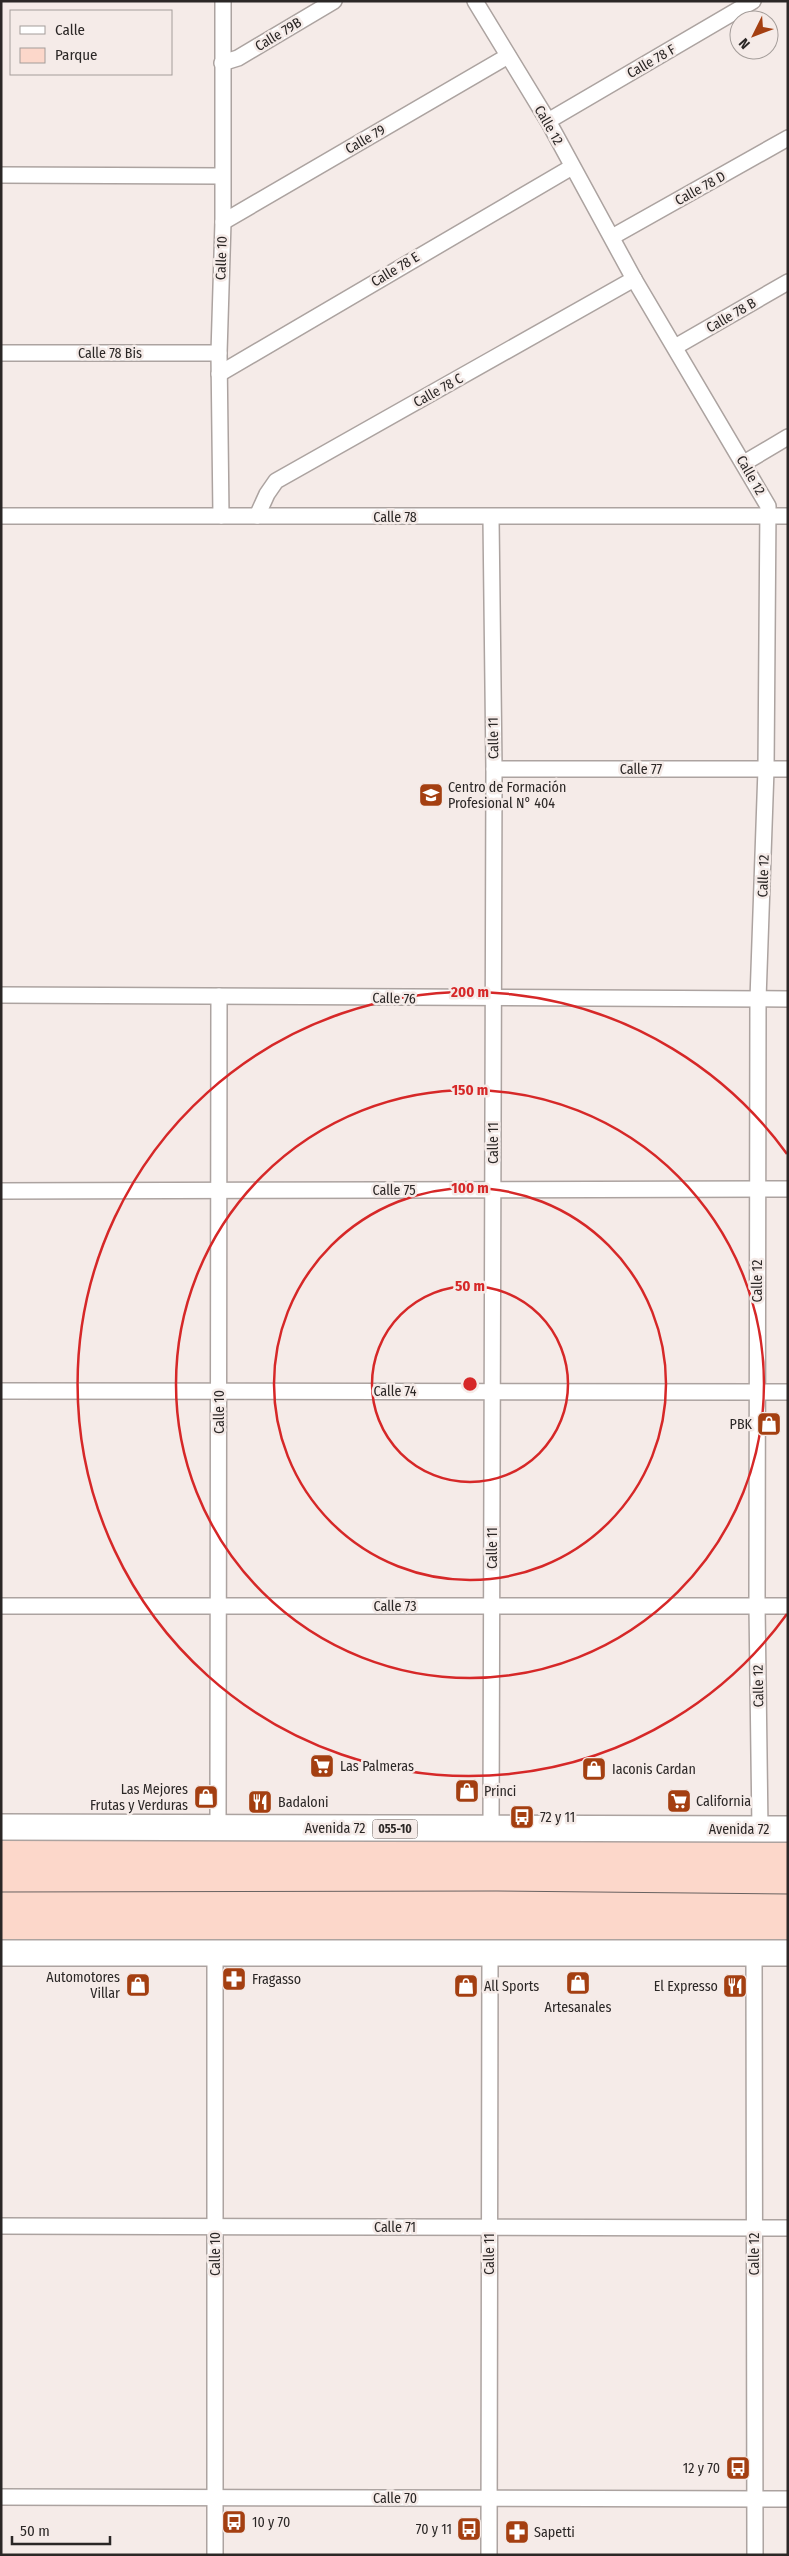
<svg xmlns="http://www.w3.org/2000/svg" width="789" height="2556" viewBox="0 0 789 2556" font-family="'Fira Sans Condensed',sans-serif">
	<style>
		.green { fill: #fcd7ca }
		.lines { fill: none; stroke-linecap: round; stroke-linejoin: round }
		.minor-casing { stroke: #aca3a0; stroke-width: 18 }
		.trunk-casing { stroke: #aca3a0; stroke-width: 28 }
		.minor { stroke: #fff; stroke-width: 15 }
		.trunk { stroke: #fff; stroke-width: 25 }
		.tram { stroke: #686261; stroke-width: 1 }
		.ring { fill: none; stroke: #d62828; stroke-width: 2.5 }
		.labels { text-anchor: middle; stroke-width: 5; stroke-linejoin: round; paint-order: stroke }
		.shield { fill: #f5ebe8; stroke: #686260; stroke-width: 1 }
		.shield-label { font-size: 12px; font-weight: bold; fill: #2b2726 }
		.street-label { font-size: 14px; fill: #2b2726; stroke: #f5ebe8 }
		.poi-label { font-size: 14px; fill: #2b2726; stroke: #f5ebe8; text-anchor: start }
		.centre { fill: #d62828; stroke: #f5ebe8; stroke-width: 2.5 }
		.ring-label { font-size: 15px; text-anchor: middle; font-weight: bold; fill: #d62828; stroke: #f5ebe8; stroke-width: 5; stroke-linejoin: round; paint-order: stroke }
	</style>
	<rect width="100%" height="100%" fill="#f5ebe8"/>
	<!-- green -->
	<polygon class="green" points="1,1839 788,1840 788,1948 1,1947"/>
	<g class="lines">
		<defs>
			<g id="minor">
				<polyline points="475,1 548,121 634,279 768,506 766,769 758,999 757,1606 760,1829"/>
				<polyline points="222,63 238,58 334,1"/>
				<polyline points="548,121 753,1"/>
				<polyline points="1,175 221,176"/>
				<polyline points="223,222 508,56"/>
				<polyline points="612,237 788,138"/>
				<polyline points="675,347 788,282"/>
				<polyline points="1,353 219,353"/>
				<polyline points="219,374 572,167"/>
				<polyline points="744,463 788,437"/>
				<polyline points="1,516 788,516"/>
				<polyline points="221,516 219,353 223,222 223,1"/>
				<polyline points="257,516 267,494 276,481 634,279"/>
				<polyline points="494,769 788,769"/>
				<polyline points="1,995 788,999"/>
				<polyline points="1,1191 788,1189"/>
				<polyline points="1,1391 788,1392"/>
				<polyline points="1,1606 788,1606"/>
				<polyline points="218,1828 219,996"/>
				<polyline points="491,1829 494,769 491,518"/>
				<polyline points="215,1953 215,2555"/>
				<polyline points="754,1953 755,2555"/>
				<polyline points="1,2226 788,2228"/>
				<polyline points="1,2497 788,2499"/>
				<polyline points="489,2555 490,1953"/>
			</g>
			<g id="trunk">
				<polyline points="1,1827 788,1829"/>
				<polyline points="1,1953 788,1953"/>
			</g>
		</defs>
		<!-- minor casing -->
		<use href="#minor" class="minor-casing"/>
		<!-- trunk casing -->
		<use href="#trunk" class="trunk-casing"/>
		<!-- minor -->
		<use href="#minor" class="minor"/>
		<!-- trunk -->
		<use href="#trunk" class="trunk"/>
		<!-- tram -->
		<polyline class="tram" points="1,1892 497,1891 788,1894"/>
	</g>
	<!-- distance rings -->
	<g class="ring">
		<circle cx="470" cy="1384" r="98"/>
		<circle cx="470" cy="1384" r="196"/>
		<circle cx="470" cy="1384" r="294"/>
		<path d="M787 1614A392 392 0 1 1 787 1154"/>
	</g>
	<!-- icons -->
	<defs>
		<symbol id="school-square" viewBox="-11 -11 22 22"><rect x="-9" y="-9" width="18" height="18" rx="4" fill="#a43f11" stroke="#f5ebe8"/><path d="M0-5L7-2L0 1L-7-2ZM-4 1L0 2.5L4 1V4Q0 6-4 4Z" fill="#fff"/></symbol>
		<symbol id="shop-square" viewBox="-11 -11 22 22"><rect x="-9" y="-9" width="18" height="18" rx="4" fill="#a43f11" stroke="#f5ebe8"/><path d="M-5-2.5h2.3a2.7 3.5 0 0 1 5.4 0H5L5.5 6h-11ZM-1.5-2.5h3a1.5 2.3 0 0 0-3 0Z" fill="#fff"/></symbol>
		<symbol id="supermarket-square" viewBox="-11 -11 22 22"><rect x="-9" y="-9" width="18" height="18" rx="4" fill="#a43f11" stroke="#f5ebe8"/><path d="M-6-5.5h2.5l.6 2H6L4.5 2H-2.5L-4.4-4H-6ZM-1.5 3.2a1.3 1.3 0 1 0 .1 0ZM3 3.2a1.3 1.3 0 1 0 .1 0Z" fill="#fff"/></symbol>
		<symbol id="restaurant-square" viewBox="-11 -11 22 22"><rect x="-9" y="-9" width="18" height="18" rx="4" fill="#a43f11" stroke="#f5ebe8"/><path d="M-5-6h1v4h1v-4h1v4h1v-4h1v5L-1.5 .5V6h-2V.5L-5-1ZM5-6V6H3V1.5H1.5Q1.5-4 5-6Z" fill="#fff"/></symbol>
		<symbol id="bus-square" viewBox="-11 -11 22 22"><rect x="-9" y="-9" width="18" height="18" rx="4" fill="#a43f11" stroke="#f5ebe8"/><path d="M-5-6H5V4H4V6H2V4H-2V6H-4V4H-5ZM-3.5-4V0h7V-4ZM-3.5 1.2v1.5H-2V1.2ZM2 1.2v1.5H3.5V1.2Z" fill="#fff"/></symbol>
		<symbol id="pharmacy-square" viewBox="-11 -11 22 22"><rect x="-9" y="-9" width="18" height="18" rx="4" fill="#a43f11" stroke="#f5ebe8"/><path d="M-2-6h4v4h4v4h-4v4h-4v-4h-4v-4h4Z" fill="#fff"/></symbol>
	</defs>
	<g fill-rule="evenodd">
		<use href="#school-square" x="417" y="781" width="28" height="28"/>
		<use href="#shop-square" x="755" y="1410" width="28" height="28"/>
		<use href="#supermarket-square" x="308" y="1752" width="28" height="28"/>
		<use href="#shop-square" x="580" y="1755" width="28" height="28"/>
		<use href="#shop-square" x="453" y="1777" width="28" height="28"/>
		<use href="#shop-square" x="192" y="1783" width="28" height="28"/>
		<use href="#supermarket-square" x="665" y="1787" width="28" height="28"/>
		<use href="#restaurant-square" x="246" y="1788" width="28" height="28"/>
		<use href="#bus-square" x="508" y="1803" width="28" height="28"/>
		<use href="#pharmacy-square" x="220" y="1965" width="28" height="28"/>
		<use href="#shop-square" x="564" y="1969" width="28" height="28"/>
		<use href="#shop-square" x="124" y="1971" width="28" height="28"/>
		<use href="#shop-square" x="452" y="1972" width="28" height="28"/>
		<use href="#restaurant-square" x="721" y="1972" width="28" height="28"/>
		<use href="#bus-square" x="724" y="2454" width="28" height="28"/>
		<use href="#bus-square" x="220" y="2508" width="28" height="28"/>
		<use href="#bus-square" x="455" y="2515" width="28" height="28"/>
		<use href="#pharmacy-square" x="503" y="2518" width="28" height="28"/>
	</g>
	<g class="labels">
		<!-- shield labels -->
		<rect class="shield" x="372.5" y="1819.5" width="45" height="19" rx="4"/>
		<g class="shield-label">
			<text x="395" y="1833">055-10</text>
		</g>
		<!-- street labels -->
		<g class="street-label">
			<text transform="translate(278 34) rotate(-31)" y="5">Calle 79B</text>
			<text transform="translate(651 61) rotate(-30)" y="5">Calle 78 F</text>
			<text transform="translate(549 125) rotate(60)" y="5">Calle 12</text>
			<text transform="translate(365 139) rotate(-30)" y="5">Calle 79</text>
			<text transform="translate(700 188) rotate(-29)" y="5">Calle 78 D</text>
			<text transform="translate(221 258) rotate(-88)" y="5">Calle 10</text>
			<text transform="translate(395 269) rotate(-31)" y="5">Calle 78 E</text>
			<text transform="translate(731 315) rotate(-30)" y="5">Calle 78 B</text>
			<text x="110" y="358">Calle 78 Bis</text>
			<text transform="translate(438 390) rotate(-29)" y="5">Calle 78 C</text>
			<text transform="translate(751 475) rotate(60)" y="5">Calle 12</text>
			<text x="395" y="522">Calle 78</text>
			<text transform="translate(493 738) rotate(-91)" y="5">Calle 11</text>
			<text x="641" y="774">Calle 77</text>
			<text transform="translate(763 876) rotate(-88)" y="5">Calle 12</text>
			<text transform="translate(394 998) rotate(1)" y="5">Calle 76</text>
			<text transform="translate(493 1143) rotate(-90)" y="5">Calle 11</text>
			<text x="394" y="1195">Calle 75</text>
			<text transform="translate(757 1281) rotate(-90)" y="5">Calle 12</text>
			<text x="395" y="1396">Calle 74</text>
			<text transform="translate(219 1412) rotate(-90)" y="5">Calle 10</text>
			<text transform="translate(492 1548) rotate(-90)" y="5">Calle 11</text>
			<text x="395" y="1611">Calle 73</text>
			<text transform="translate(758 1686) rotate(-91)" y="5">Calle 12</text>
			<text x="335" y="1833">Avenida 72</text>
			<text x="739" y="1834">Avenida 72</text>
			<text x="395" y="2232">Calle 71</text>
			<text transform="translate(215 2254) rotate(-90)" y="5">Calle 10</text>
			<text transform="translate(489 2254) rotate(-90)" y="5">Calle 11</text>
			<text transform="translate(754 2254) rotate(-90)" y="5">Calle 12</text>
			<text x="395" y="2503">Calle 70</text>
		</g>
		<!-- poi labels -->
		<g class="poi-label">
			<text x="448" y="792">Centro de Formación<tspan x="448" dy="16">Profesional N° 404</tspan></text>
			<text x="752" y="1429" text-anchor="end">PBK</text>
			<text x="340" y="1771">Las Palmeras</text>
			<text x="612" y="1774">Iaconis Cardan</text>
			<text x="188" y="1794" text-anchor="end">Las Mejores<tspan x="188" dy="16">Frutas y Verduras</tspan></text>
			<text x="484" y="1796">Princi</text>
			<text x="696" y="1806">California</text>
			<text x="278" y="1807">Badaloni</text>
			<text x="540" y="1822">72 y 11</text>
			<text x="120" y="1982" text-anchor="end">Automotores<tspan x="120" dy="16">Villar</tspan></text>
			<text x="252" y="1984">Fragasso</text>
			<text x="484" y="1991">All Sports</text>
			<text x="718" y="1991" text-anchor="end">El Expresso</text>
			<text x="578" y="2012" text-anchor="middle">Artesanales</text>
			<text x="720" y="2473" text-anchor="end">12 y 70</text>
			<text x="252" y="2527">10 y 70</text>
			<text x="452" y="2534" text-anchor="end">70 y 11</text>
			<text x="534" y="2537">Sapetti</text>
		</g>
	</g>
	<circle cx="470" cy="1384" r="8" class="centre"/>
	<g class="ring-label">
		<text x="470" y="997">200 m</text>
		<text x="470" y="1095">150 m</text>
		<text x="470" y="1193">100 m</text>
		<text x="470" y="1291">50 m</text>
	</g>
	<!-- border -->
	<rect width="789" height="2556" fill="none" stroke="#2b2726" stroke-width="5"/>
	<!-- legend -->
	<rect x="10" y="10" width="162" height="65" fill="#f5ebe8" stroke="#a49d9a"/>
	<rect x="20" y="26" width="25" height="8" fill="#ffffff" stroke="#a49d9a"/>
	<text x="55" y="35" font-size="15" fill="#2b2726">Calle</text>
	<rect x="20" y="48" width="25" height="15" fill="#fcd7ca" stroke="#a49d9a"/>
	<text x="55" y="60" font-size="15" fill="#2b2726">Parque</text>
	<!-- north arrow -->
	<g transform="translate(754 35) rotate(228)"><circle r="24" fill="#f5ebe8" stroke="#a49d9a"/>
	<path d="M0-4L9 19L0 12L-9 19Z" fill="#a43f11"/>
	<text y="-8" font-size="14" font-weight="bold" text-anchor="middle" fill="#2b2726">N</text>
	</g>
	<!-- scale -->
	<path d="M12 2536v8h98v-8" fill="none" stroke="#2b2726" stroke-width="2.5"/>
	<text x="20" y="2536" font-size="15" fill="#2b2726" stroke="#f5ebe8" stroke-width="4" paint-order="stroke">50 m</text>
</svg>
